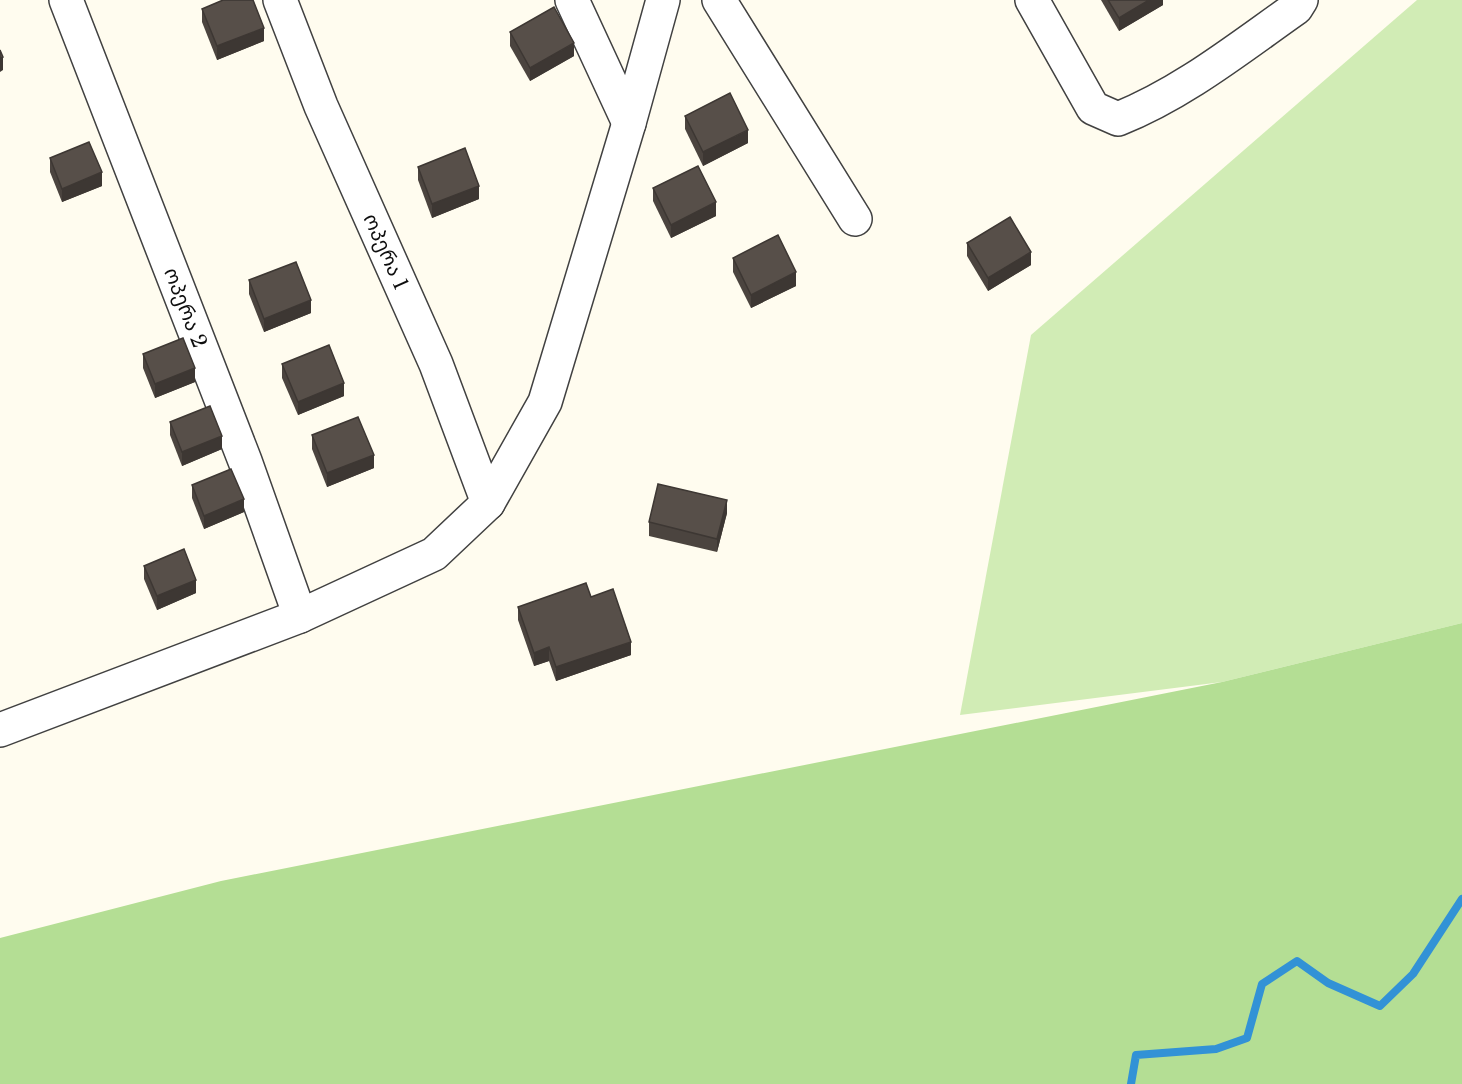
<svg xmlns="http://www.w3.org/2000/svg" width="1462" height="1084" viewBox="0 0 1462 1084" font-family="'Libre Baskerville','Noto Sans Georgian',serif">
	<style>
		.green { fill: #d1ecb5 }
		.forest { fill: #b4de94 }
		.lines { fill: none; stroke-linecap: round; stroke-linejoin: round }
		.stream { stroke: #3292d6; stroke-width: 8 }
		.minor-casing { stroke: #414141; stroke-width: 36 }
		.minor { stroke: #fff; stroke-width: 33 }
		.wall { fill: #4b443f }
		.shaded-wall { fill: #3d3733 }
		.building { fill: #574f49; stroke: #3d3733; stroke-width: 1.5 }
		.labels { text-anchor: middle; stroke-width: 6; stroke-linejoin: round; paint-order: stroke }
		.street-label { font-size: 20px; fill: #0e0e0e; stroke: #fff }
	</style>
	<rect width="100%" height="100%" fill="#fffcef"/>
	<!-- green -->
	<polygon class="green" points="1417,0 1462,0 1462,623 1222,682 960,715 1031,335"/>
	<!-- forest -->
	<polygon class="forest" points="1462,623 1462,1084 0,1084 0,938 221,881 1222,682"/>
	<g class="lines">
		<!-- stream -->
		<polyline class="stream" points="1131,1084 1136,1055 1216,1049 1247,1038 1262,984 1297,961 1328,983 1380,1006 1413,974 1462,899"/>
		<defs>
			<g id="minor">
				<path id="s1" d="M66,0l179,461 55,155"/>
				<path id="s2" d="M280,0l41,106 115,258 52,139"/>
				<polyline points="572,0 629,123"/>
				<polyline points="719,0 855,219"/>
				<path d="M1032,0l61,108 25,11c65,-26 121,-71 178,-111l5,-8"/>
				<polyline points="0,730 300,616 434,554 488,503 545,402 629,123 663,0"/>
			</g>
		</defs>
		<!-- minor casing -->
		<use href="#minor" class="minor-casing"/>
		<!-- minor -->
		<use href="#minor" class="minor"/>
	</g>
	<!-- wall -->
	<g class="wall">
		<polygon points="1101,0 1163,0 1163,5 1119,31"/>
		<polygon points="202,9 264,41 217,60 202,22"/>
		<polygon points="510,32 574,56 530,81 510,46"/>
		<polygon points="685,116 748,143 703,166 685,129"/>
		<polygon points="50,158 102,186 62,202 50,172"/>
		<polygon points="418,167 479,199 432,218 418,180"/>
		<polygon points="653,188 716,216 671,238 653,201"/>
		<polygon points="967,243 1031,265 988,291 967,256"/>
		<polygon points="733,258 796,286 751,308 733,272"/>
		<polygon points="249,280 311,313 264,332 249,294"/>
		<polygon points="143,354 195,382 155,398 143,368"/>
		<polygon points="282,364 344,396 298,415 282,378"/>
		<polygon points="170,422 222,449 182,466 170,435"/>
		<polygon points="312,435 374,468 327,487 312,449"/>
		<polygon points="192,485 244,512 204,529 192,498"/>
		<polygon points="727,513 717,552 649,536 649,522"/>
		<polygon points="144,566 196,593 157,610 144,579"/>
		<polygon points="591,597 631,655 556,681 549,661 534,666 518,620 518,607"/>
	</g>
	<!-- shaded-wall -->
	<g class="shaded-wall">
		<polygon points="1149,0 1163,0 1163,5 1119,31 1119,18"/>
		<polygon points="264,28 264,41 217,60 217,46"/>
		<polygon points="574,43 574,56 530,81 530,68"/>
		<polygon points="3,57 3,70 0,72 0,58"/>
		<polygon points="748,130 748,143 703,166 703,152"/>
		<polygon points="102,172 102,186 62,202 62,189"/>
		<polygon points="479,186 479,199 432,218 432,204"/>
		<polygon points="716,202 716,216 671,238 671,225"/>
		<polygon points="1031,252 1031,265 988,291 988,278"/>
		<polygon points="796,272 796,286 751,308 751,295"/>
		<polygon points="311,300 311,313 264,332 264,319"/>
		<polygon points="195,368 195,382 155,398 155,384"/>
		<polygon points="344,383 344,396 298,415 298,402"/>
		<polygon points="222,436 222,449 182,466 182,452"/>
		<polygon points="374,455 374,468 327,487 327,473"/>
		<polygon points="244,499 244,512 204,529 204,516"/>
		<polygon points="727,500 727,513 717,552 717,539"/>
		<polygon points="196,580 196,593 157,610 157,596"/>
		<polygon points="631,642 631,655 556,681 556,667"/>
		<polygon points="549,647 549,661 534,666 534,653"/>
	</g>
	<!-- building -->
	<g class="building">
		<polygon points="223,0 253,0 264,28 217,46 202,9"/>
		<polygon points="1108,0 1149,0 1119,18"/>
		<polygon points="554,7 574,43 530,68 510,32"/>
		<polygon points="0,50 3,57 0,58"/>
		<polygon points="730,93 748,130 703,152 685,116"/>
		<polygon points="89,142 102,172 62,189 50,158"/>
		<polygon points="465,148 479,186 432,204 418,167"/>
		<polygon points="698,166 716,202 671,225 653,188"/>
		<polygon points="1010,217 1031,252 988,278 967,243"/>
		<polygon points="778,235 796,272 751,295 733,258"/>
		<polygon points="296,262 311,300 264,319 249,280"/>
		<polygon points="183,338 195,368 155,384 143,354"/>
		<polygon points="329,345 344,383 298,402 282,364"/>
		<polygon points="210,406 222,436 182,452 170,422"/>
		<polygon points="358,417 374,455 327,473 312,435"/>
		<polygon points="231,469 244,499 204,516 192,485"/>
		<polygon points="658,484 727,500 717,539 649,522"/>
		<polygon points="184,549 196,580 157,596 144,566"/>
		<polygon points="586,583 591,597 613,589 631,642 556,667 549,647 534,653 518,607"/>
	</g>
	<g class="labels">
		<!-- street labels -->
		<g class="street-label">
			<text dy="7" stroke="none"><textPath href="#s2" startOffset="273">ოპერა 1</textPath></text>
			<text dy="7" stroke="none"><textPath href="#s1" startOffset="330">ოპერა 2</textPath></text>
		</g>
	</g>
</svg>
